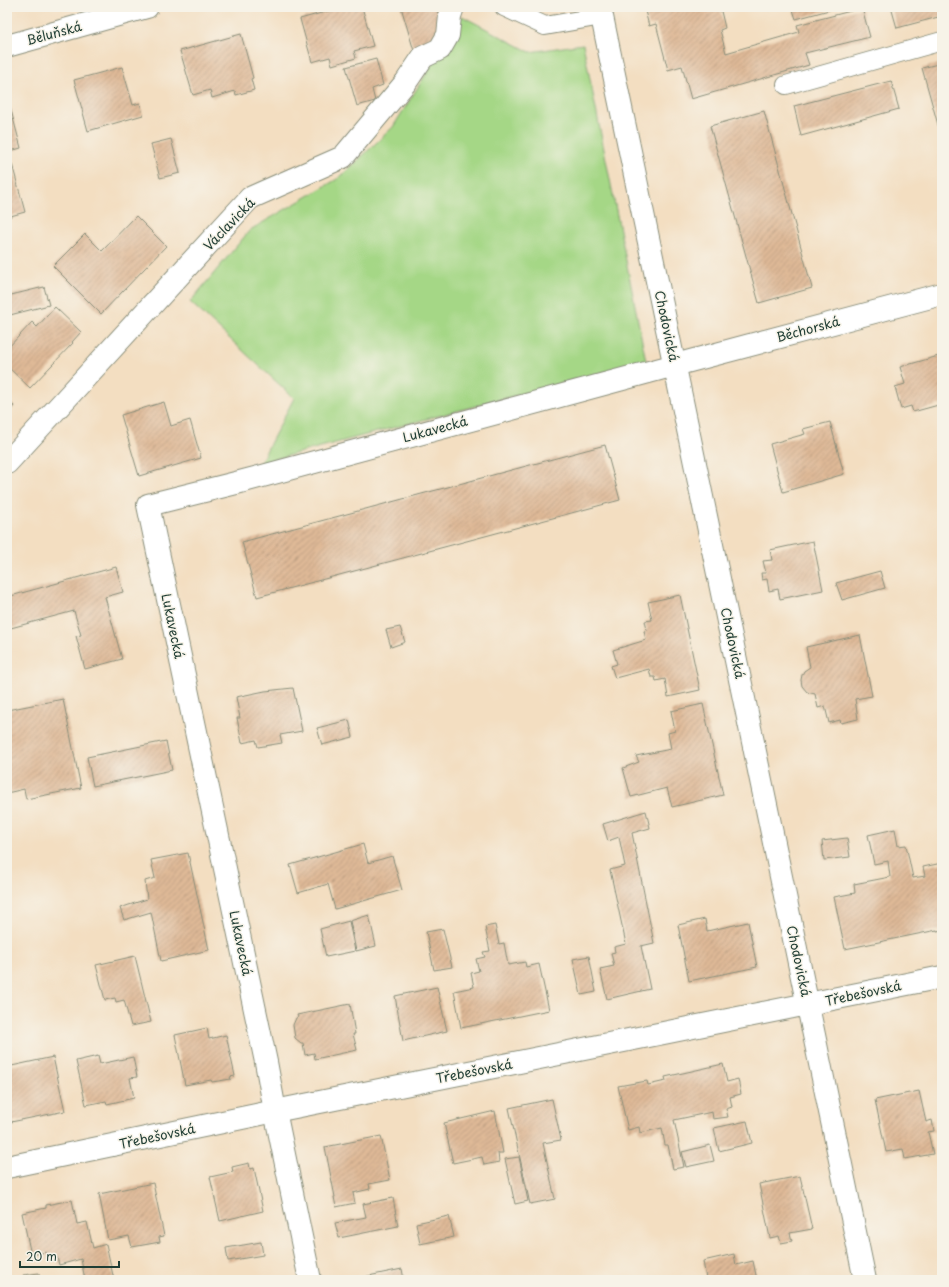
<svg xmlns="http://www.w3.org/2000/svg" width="949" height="1287" viewBox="0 0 949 1287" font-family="'Playpen Sans',sans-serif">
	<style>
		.park { fill: #a5d786; stroke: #628a5d }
		.building { fill: url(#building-hatch) }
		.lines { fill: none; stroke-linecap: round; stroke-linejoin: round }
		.service-casing { stroke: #898e7a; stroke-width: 20 }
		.minor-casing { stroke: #898e7a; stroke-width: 24 }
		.service { stroke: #fff; stroke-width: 18 }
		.minor { stroke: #fff; stroke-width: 22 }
		.labels { text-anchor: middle; stroke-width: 3; stroke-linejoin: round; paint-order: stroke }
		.street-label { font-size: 13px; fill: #1f3d34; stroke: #f7f3e8 }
	</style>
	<defs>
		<pattern id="building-hatch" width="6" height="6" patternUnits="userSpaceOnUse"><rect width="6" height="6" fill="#dfb997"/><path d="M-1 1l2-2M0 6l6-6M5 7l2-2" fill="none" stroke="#b4987c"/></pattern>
	</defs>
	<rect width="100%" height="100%" fill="#f7f3e8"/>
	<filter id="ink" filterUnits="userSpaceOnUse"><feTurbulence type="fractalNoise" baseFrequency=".025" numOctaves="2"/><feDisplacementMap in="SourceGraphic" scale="8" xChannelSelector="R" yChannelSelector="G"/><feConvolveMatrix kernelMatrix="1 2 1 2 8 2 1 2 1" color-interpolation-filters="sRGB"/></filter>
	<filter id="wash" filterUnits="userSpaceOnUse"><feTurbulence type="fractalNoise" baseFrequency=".012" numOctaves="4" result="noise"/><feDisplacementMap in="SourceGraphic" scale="16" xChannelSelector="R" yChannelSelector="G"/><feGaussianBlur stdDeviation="0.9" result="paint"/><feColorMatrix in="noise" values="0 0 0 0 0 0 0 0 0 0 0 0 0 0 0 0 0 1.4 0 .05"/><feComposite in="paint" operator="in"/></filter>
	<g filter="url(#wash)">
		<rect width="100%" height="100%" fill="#f3dec1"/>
		<!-- park -->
		<polygon class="park" points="462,16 530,52 583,44 646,361 260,463 294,398 190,302 250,230 339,178 393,127"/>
		<g id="blocks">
			<!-- building -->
			<g class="building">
				<polygon points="343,7 362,7 373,46 354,51 356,58 332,65 330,57 312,62 300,19"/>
				<polygon points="401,7 436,7 445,37 414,51"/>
				<polygon points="651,7 720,7 725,28 720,30 726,53 799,32 797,25 862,8 870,37 805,53 809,65 691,99 682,66 668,70 656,24 649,26 645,11 651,10"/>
				<polygon points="792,7 840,7 796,19"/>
				<polygon points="891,7 942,7 942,16 897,28"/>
				<polygon points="241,34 253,78 251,79 254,90 236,95 235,91 212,98 210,90 193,95 180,51"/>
				<polygon points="376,59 383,85 372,89 375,101 357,106 346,67"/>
				<polygon points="942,63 942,139 922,68"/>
				<polygon points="122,67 133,105 140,103 143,115 88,131 74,80"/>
				<polygon points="891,81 899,109 801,136 794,106"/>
				<polygon points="7,99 8,99 21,148 7,152"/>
				<polygon points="764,111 812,288 759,303 710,126"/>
				<polygon points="171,139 180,173 160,178 151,144"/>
				<polygon points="12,164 25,212 7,217 7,166"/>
				<polygon points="136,216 166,246 101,314 53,266 85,234 102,251"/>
				<polygon points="44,287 49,305 10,315 7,305 7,296"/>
				<polygon points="55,307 81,332 72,342 73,343 30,388 7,366 7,349 32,322 37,327"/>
				<polygon points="942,355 942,404 913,412 911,406 901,409 895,387 905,384 900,367"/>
				<polygon points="7,399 14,406 7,414"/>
				<polygon points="164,402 171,426 190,420 201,458 139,476 121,415"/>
				<polygon points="830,422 844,474 783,492 770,444 805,434 803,429"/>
				<polygon points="605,445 620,500 257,597 242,542"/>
				<polygon points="813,541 823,590 780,599 778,589 769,591 767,579 762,580 761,573 766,573 763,561 772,560 770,550"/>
				<polygon points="116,567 123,592 105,597 122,659 85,669 76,636 81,635 74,611 7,629 7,597"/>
				<polygon points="880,571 885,588 842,600 836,583"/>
				<polygon points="680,595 700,690 668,697 665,679 656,681 655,677 651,677 649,669 615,678 611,666 617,664 613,650 646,640 644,631 647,630 645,621 652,620 648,602"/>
				<polygon points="400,627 405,642 391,647 386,630"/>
				<polygon points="860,635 872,696 855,699 858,719 841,723 840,720 829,723 825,706 818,708 815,694 807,692 802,686 801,680 802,675 804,671 810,667 806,647"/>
				<polygon points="293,688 302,731 280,735 282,743 258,747 256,740 242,743 237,718 240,718 236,697 265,691"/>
				<polygon points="63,699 81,788 26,799 24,789 7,793 7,710"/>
				<polygon points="703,704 723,795 672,807 667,788 631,797 623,768 639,762 636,756 671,749 668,733 675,731 671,711"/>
				<polygon points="349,720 353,737 322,745 317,728"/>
				<polygon points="166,741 172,770 93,786 87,757"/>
				<polygon points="646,811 650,828 632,833 654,943 641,946 650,989 607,999 600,969 614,966 611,953 615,952 614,947 626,944 610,870 625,866 619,837 608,841 603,824"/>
				<polygon points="895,829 898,846 906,845 913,878 925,876 923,867 942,863 942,930 937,931 937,930 845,949 834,897 855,893 854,884 890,877 888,861 874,864 868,835"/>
				<polygon points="847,838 850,857 824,860 822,841"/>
				<polygon points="363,844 368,863 392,856 402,890 335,909 328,884 298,893 290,865"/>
				<polygon points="188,853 209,950 161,961 151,912 124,920 120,908 147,899 145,881 155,878 151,860"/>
				<polygon points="369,915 376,946 356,951 350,921"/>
				<polygon points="705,919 707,931 748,922 757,967 689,981 678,925"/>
				<polygon points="349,921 355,951 326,957 320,929"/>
				<polygon points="495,925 499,944 504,943 508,965 525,962 526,967 539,964 549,1010 461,1028 454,991 474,987 471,973 479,971 476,959 485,957 483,952 490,951 485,927"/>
				<polygon points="443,929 452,967 434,970 426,932"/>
				<polygon points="135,956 151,1022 131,1026 124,1000 116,1002 115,998 105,1000 96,965"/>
				<polygon points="589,956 596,992 581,995 573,959"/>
				<polygon points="437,987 447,1031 403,1041 395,996"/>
				<polygon points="350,1004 355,1034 353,1034 357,1050 315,1059 314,1053 305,1055 303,1043 301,1043 295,1038 293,1025 296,1018 298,1017 297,1015"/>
				<polygon points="207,1028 209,1039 226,1035 235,1076 230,1077 231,1079 212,1082 211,1080 185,1085 175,1035"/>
				<polygon points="98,1056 100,1064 133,1057 137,1077 130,1078 134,1098 107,1104 106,1101 86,1105 76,1061"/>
				<polygon points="53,1057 65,1111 11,1122 7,1105 7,1067"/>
				<polygon points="723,1064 727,1082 738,1079 741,1094 730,1097 732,1107 726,1109 728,1117 713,1119 712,1112 674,1120 684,1167 673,1169 668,1145 665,1145 662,1128 640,1133 639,1127 628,1130 618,1086 647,1081 648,1085 666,1081 665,1077"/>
				<polygon points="919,1091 926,1122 932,1120 934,1131 928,1132 933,1154 905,1159 903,1149 886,1152 875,1100"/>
				<polygon points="552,1099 561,1140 543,1143 555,1199 530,1204 509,1108"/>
				<polygon points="495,1111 503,1153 498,1153 499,1162 484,1165 482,1157 453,1163 444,1123"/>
				<polygon points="747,1121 752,1143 719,1151 714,1128"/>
				<polygon points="381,1136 390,1180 369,1184 370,1189 353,1193 355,1203 336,1207 334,1197 335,1197 325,1147"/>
				<polygon points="710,1145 714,1161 686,1167 682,1152"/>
				<polygon points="519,1157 528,1201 515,1204 505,1159"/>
				<polygon points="249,1163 250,1169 254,1168 263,1211 220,1221 210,1177 233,1172 232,1167"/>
				<polygon points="800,1176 812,1229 790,1233 792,1241 781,1243 779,1236 770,1238 759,1184"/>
				<polygon points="153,1183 164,1236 159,1237 160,1242 132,1247 129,1236 108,1240 99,1194"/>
				<polygon points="393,1198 398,1226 339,1238 335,1223 366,1217 363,1204"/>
				<polygon points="72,1200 77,1224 87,1222 93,1248 106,1244 114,1280 85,1280 81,1259 59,1265 57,1257 48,1260 46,1252 31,1255 22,1213 46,1208 46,1205"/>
				<polygon points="449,1216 454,1237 420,1244 416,1223"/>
				<polygon points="261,1242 263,1255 228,1261 226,1248"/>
				<polygon points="734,1254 736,1265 753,1261 757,1280 703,1280 706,1279 703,1261"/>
				<polygon points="402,1269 404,1280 354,1280 354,1279"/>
				<polygon points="39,1273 40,1280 24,1280 23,1275"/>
			</g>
		</g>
	</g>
	<g filter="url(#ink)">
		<use href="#blocks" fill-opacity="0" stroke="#898e7a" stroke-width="1"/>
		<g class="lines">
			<defs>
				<g id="service">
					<polyline points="504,7 545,26 602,16"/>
					<polyline points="786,85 942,41"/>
				</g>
				<g id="minor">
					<polyline points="600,7 865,1280"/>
					<polyline points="7,46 147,7"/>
					<polyline points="7,463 250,198 343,157 406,82 423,57 440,49 448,35 450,16 453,7"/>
					<polyline points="7,1167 275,1111 942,977"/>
					<polyline points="310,1280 275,1111 266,1062 148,505 240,482 675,365 942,294"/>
				</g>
			</defs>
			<!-- service casing -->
			<use href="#service" class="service-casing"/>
			<!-- minor casing -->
			<use href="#minor" class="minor-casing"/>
			<!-- service -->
			<use href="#service" class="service"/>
			<!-- minor -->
			<use href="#minor" class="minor"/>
		</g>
	</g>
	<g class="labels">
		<!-- street labels -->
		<g class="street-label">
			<text transform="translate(54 33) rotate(-15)" y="5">Běluňská</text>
			<text transform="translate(229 224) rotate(-46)" y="5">Václavická</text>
			<text transform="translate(667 326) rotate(78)" y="5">Chodovická</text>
			<text transform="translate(808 329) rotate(-15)" y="5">Běchorská</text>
			<text transform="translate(435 429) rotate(-15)" y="5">Lukavecká</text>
			<text transform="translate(173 626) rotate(78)" y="5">Lukavecká</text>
			<text transform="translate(733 643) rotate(78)" y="5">Chodovická</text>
			<text transform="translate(241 943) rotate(78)" y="5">Lukavecká</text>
			<text transform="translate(799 961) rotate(78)" y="5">Chodovická</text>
			<text transform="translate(863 993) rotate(-12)" y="5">Třebešovská</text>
			<text transform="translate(474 1071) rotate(-11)" y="5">Třebešovská</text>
			<text transform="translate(157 1136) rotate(-12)" y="5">Třebešovská</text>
		</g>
	</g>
	<!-- margin -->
	<rect width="949" height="1287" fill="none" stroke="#f7f3e8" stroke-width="24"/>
	<!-- scale -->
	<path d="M20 1261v6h99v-6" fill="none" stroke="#1f3d34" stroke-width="2"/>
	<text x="26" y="1261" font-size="12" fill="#1f3d34" stroke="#f7f3e8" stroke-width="3" paint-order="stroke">20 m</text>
</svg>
